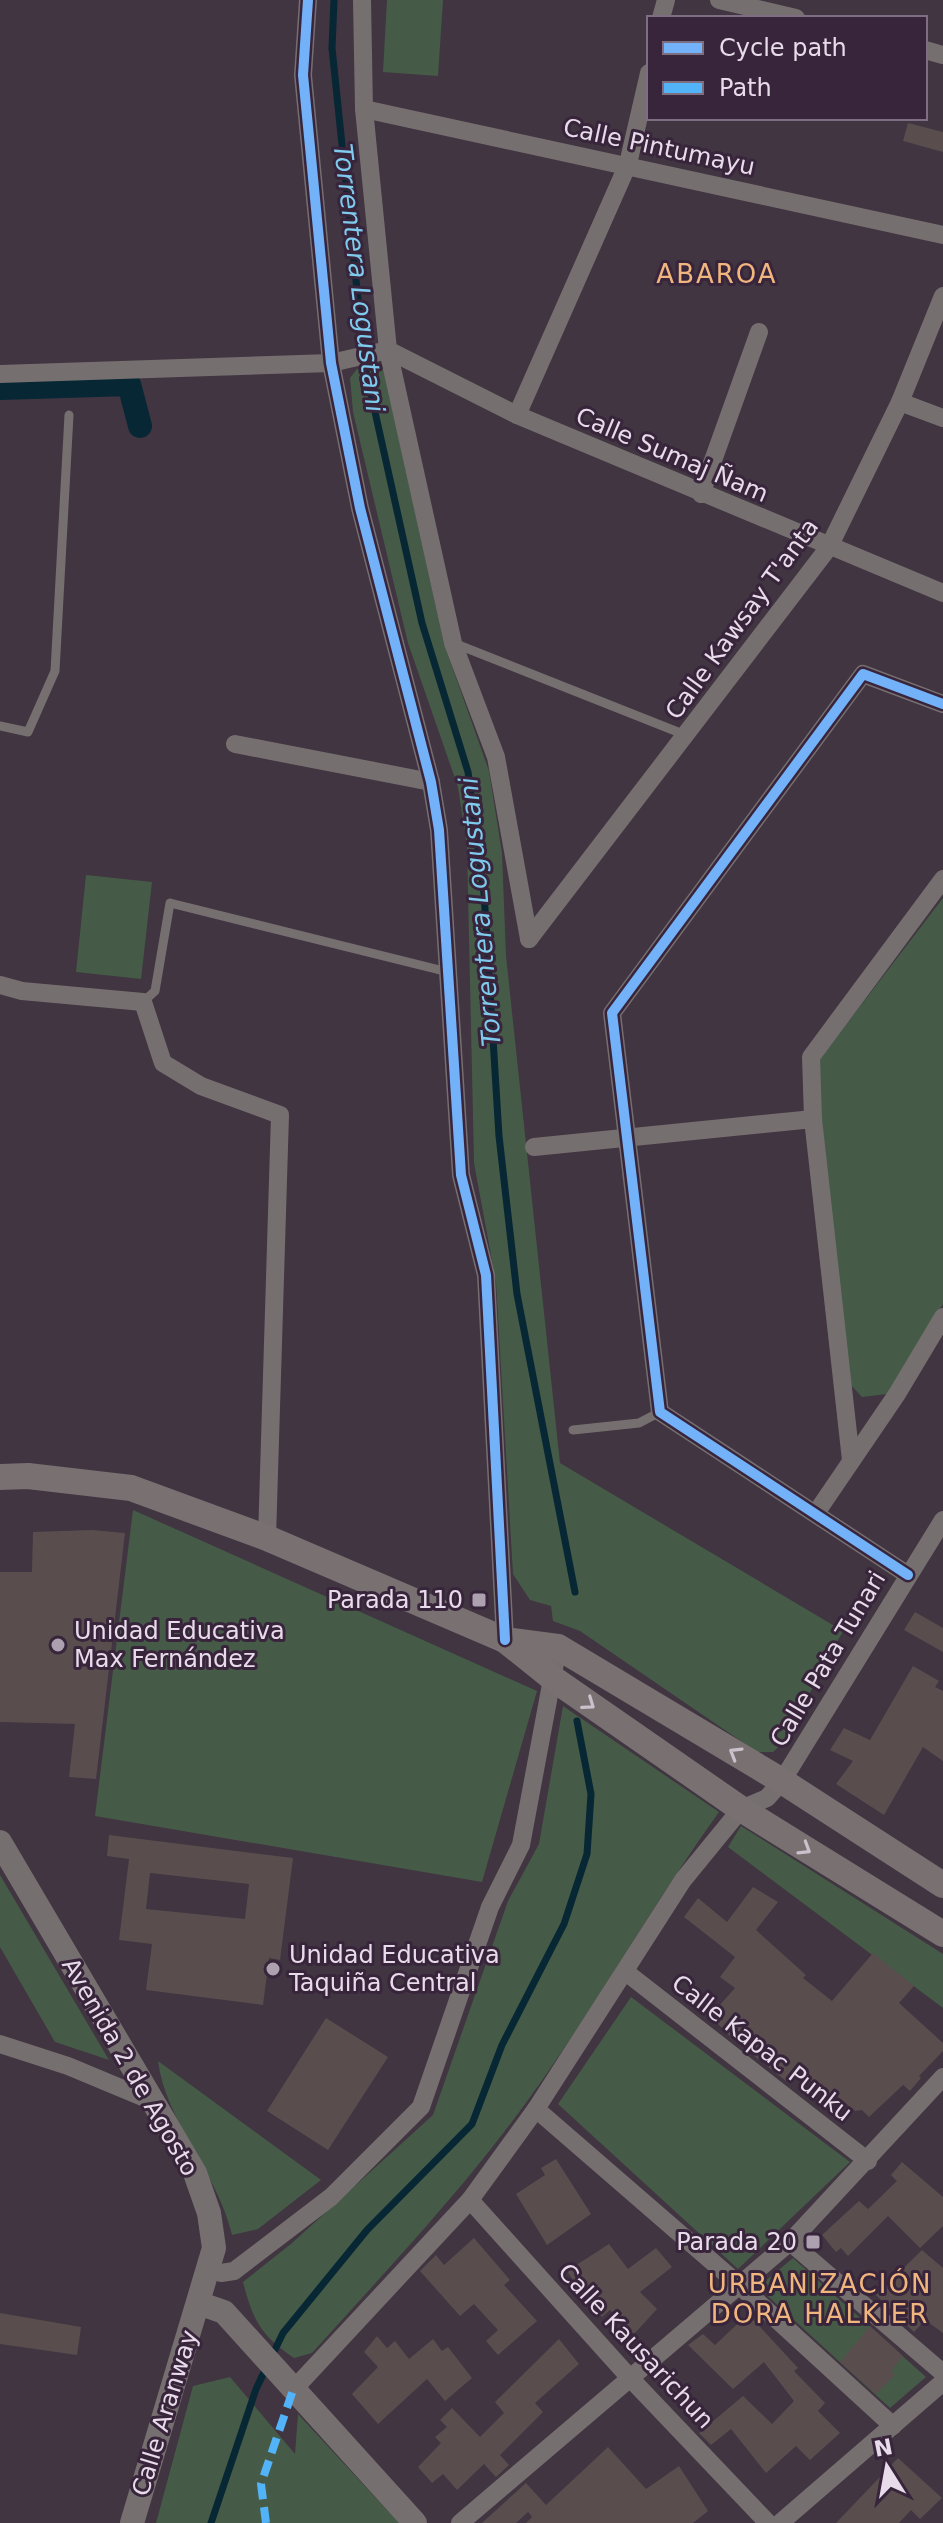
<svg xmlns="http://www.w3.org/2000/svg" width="943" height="2523" viewBox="0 0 943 2523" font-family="'DejaVu Sans',sans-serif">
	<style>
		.green { fill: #455b47 }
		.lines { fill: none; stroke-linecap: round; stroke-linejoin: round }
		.stream { stroke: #072734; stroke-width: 7 }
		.canal { stroke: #072734; stroke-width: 24 }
		.building { fill: #594e4d; fill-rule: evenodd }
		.service { stroke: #766f6f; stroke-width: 9 }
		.minor { stroke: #766f6f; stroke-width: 18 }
		.tertiary { stroke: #766f6f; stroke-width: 24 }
		.secondary { stroke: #797071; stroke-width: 26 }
		.quiet { stroke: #52b3f8; stroke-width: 8; stroke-dasharray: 16 8; stroke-linecap: butt }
		.cycleway-casing { stroke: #38253c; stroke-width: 15 }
		.cycleway { stroke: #73b2f8; stroke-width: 10 }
		.oneway { stroke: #ccc0cc }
		.poi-dot { fill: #ada1af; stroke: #38253c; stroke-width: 3 }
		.labels { text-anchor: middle; stroke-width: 6; stroke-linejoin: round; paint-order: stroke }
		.street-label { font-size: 24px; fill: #e8dbea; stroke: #38253c }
		.poi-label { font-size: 24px; fill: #e8dbea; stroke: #38253c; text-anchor: end }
		.neighbourhood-label { font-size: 26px; letter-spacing: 2px; fill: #f1b67e; stroke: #38253c }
		.water-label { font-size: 26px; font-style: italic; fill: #7ecbed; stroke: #38253c }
	</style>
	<rect width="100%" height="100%" fill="#403541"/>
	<!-- green -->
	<g class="green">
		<polygon points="387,0 443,0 438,76 383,72"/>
		<polygon points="373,366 384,370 444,644 489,771 502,853 506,956 560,1463 843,1631 783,1743 773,1752 757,1752 580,1631 553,1621 551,1606 530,1600 513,1574 496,1282 474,1163 467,847 458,787 408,643 353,412 350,378 357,369"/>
		<polygon points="86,875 152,882 141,979 76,972"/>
		<polygon points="943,898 943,1304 887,1394 862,1397 849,1383 817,1073 819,1060"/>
		<polygon points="133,1510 537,1691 482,1882 95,1816"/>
		<path d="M563,1706l156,106c-67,93 -123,194 -191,288 -65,90 -142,171 -216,253l-18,5c-33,-23 -41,-37 -51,-76l49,-39 141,-128 75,-214 31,-57z"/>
		<polygon points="741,1826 943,1954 943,2008 728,1847"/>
		<polygon points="0,1875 109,2060 55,2042 0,1947"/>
		<polygon points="631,1997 850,2162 738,2269 558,2104"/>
		<path d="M158,2061l163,119 -63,49 -26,6c-15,-64 -66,-112 -74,-174z"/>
		<polygon points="793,2258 926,2377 890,2408 758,2287"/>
		<polygon points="230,2377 295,2454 298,2414 399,2523 156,2523 193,2386"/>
	</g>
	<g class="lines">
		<!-- stream -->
		<g class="stream">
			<polyline points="334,0 332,48 365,367 422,623 468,772 484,893 499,1136 517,1294 575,1592"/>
			<polyline points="211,2523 256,2389 283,2333 367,2230 472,2124 502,2045 564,1924 587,1854 591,1794 577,1721"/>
		</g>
		<!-- canal -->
		<polyline class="canal" points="0,388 129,384 140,426"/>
	</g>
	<!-- building -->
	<g class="building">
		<polygon points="908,123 943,132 943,152 903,141"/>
		<polygon points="92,1530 125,1533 96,1779 69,1777 75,1724 0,1722 0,1572 32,1572 33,1532"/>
		<polygon points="915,1612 943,1628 943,1652 904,1630"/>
		<polygon points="913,1666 939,1681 935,1687 943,1691 943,1761 923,1747 884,1815 836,1784 853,1761 830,1750 844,1728 870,1740"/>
		<path d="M109,1835l184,23 -13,102 -11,-2 -6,47 -117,-15 6,-46 -33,-4 10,-81 -22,-3zM150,1873l99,11 -4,35 -99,-10z"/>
		<polygon points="753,1887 778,1902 756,1930 806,1975 803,1978 832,2001 873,1953 914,1986 899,2003 943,2043 943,2051 919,2076 921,2078 910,2091 903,2085 869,2117 862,2110 855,2111 837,2096 832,2102 797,2067 786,2081 733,2039 710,2016 735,1988 720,1977 735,1957 684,1917 698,1898 727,1922"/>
		<polygon points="326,2018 388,2057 328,2150 267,2111"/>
		<polygon points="556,2159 591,2214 547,2245 516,2194 545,2175 541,2168"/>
		<polygon points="902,2162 943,2197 943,2226 920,2248 888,2216 848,2256 841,2248 836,2252 822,2235 859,2201 868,2209 897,2181 891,2175"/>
		<polygon points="474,2238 510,2280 504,2285 537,2321 498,2355 486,2341 498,2330 474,2304 460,2316 420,2271 436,2255 444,2265"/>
		<polygon points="609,2244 628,2269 656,2248 672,2267 640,2292 657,2309 634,2334 610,2310 602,2317 584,2298 567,2271"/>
		<polygon points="922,2250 943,2268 943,2333 925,2320 914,2332 876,2295"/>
		<polygon points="0,2313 81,2327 77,2355 0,2344"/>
		<polygon points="748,2314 798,2368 794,2371 825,2403 818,2411 840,2433 810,2460 796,2446 766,2473 731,2429 711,2445 699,2433 743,2396 772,2424 794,2401 764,2362 733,2389 688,2345 703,2334 715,2345"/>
		<polygon points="870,2326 903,2356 891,2371 895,2375 876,2394 840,2362"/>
		<polygon points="377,2336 387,2348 395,2341 409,2359 433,2339 442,2351 448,2347 472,2378 445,2401 427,2379 378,2424 352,2394 378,2367 364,2352"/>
		<polygon points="559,2339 579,2364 535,2403 543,2412 500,2455 509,2465 496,2477 484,2464 457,2490 443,2474 432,2483 418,2467 441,2443 435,2437 447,2427 440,2420 452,2408 480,2437 504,2413 495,2402"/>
		<polygon points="608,2447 646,2489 679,2466 708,2511 693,2523 526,2523 532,2517 528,2512 516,2523 482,2523 526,2483 546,2505"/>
		<polygon points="898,2458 942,2498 920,2519 911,2510 899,2523 836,2523"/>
	</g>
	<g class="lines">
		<!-- service -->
		<g class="service">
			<polyline points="456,644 688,736"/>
			<polyline points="0,726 28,732 55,671 69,415"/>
			<polyline points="143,1002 155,991 170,903 448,972"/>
			<polyline points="573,1430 639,1423 660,1412"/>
		</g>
		<!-- minor -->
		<g class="minor">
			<polyline points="308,0 303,75 331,363 360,508 431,782 439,830 461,1175 486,1275 505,1640"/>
			<polyline points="362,0 364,109 388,350 453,643 496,757 529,939"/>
			<polyline points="719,0 796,18"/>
			<polyline points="661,18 666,0"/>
			<polyline points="925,50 943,55"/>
			<polyline points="364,109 943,235"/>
			<polyline points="388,350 517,415 943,593"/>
			<polyline points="0,374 331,363 388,350"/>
			<polyline points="900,402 943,418"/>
			<polyline points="517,415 628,164 649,73"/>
			<polyline points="701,494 759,332"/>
			<polyline points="235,744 431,782"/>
			<polyline points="529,939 829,547 900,402 943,296"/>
			<polyline points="0,985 22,991 143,1002 163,1063 201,1086 280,1115 267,1538"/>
			<polyline points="534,1147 813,1119"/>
			<polyline points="851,1460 813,1119 811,1057 943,879"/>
			<polyline points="816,1513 897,1394 943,1317"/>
			<polyline points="908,1575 660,1412 612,1013 863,674 943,704"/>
			<polyline points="627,1973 868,2161"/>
			<polyline points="0,2044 68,2066 152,2101"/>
			<polyline points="536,2109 738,2284 893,2426"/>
			<polyline points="470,2200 630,2378 768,2523"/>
			<polyline points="790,2242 943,2373"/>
			<polyline points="208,2269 221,2273 234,2271 331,2197 421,2107 490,1907 521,1845 558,1647"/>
			<polyline points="293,2390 470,2200 536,2109 683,1880 741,1809 767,1798 782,1781 943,1520"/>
			<polyline points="460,2523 790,2242 943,2077"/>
			<polyline points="780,2523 943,2382"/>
		</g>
		<!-- tertiary -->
		<g class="tertiary">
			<polyline points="0,1842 195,2173 209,2213 214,2248 132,2523"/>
			<polyline points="198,2303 224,2312 415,2523"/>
		</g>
		<!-- secondary -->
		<g class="secondary">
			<polyline points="0,1477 28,1476 131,1488 267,1538 505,1640 555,1680 741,1809 943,1934"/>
			<polyline points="505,1640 558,1647 782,1781 943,1885"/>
		</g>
		<!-- quiet -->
		<polyline class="quiet" points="266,2523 261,2484 293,2390"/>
		<defs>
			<g id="cycleway">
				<polyline points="308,0 303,75 331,363 360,508 431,782 439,830 461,1175 486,1275 505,1640"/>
				<polyline points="908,1575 660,1412 612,1013 863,674 943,704"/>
			</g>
		</defs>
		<!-- cycleway casing -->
		<use href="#cycleway" class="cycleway-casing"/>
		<!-- cycleway -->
		<use href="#cycleway" class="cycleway"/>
	</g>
	<!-- one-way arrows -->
	<defs><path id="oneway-chevron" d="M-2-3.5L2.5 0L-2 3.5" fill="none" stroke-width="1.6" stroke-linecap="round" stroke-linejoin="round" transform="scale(2)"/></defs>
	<g class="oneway">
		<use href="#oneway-chevron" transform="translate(589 1704) rotate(35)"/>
		<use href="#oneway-chevron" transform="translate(735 1753) rotate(-149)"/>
		<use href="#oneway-chevron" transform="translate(805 1849) rotate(32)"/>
	</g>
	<!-- markers -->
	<g class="poi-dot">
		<rect x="471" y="1592" width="16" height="16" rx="4"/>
		<circle cx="58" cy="1645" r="8"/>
		<circle cx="273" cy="1969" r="8"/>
		<rect x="805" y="2234" width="16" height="16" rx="4"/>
	</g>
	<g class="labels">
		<!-- street labels -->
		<g class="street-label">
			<text transform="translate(659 147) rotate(12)" y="8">Calle Pintumayu</text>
			<text transform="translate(672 455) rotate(23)" y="8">Calle Sumaj Ñam</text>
			<text transform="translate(742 619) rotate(-54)" y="8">Calle Kawsay T'anta</text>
			<text transform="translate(828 1659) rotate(-59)" y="8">Calle Pata Tunari</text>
			<text transform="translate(762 2048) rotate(38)" y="8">Calle Kapac Punku</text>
			<text transform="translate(130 2067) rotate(60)" y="8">Avenida 2 de Agosto</text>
			<text transform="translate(636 2346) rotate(47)" y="8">Calle Kausarichun</text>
			<text transform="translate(165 2413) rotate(-73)" y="8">Calle Aranway</text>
		</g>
		<!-- poi labels -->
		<g class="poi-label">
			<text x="463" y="1608">Parada 110</text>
			<text x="74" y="1639" text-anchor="start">Unidad Educativa<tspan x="74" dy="28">Max Fernández</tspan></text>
			<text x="289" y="1963" text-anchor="start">Unidad Educativa<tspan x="289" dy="28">Taquiña Central</tspan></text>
			<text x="797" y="2250">Parada 20</text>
		</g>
		<!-- neighbourhood labels -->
		<g class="neighbourhood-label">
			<text x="717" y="283">ABAROA</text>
			<text x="820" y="2293">URBANIZACIÓN<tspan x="820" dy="30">DORA HALKIER</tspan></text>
		</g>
		<!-- water labels -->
		<g class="water-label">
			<text transform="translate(359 278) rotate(83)" y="9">Torrentera Logustani</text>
			<text transform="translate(480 912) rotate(-95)" y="9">Torrentera Logustani</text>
		</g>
	</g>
	<!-- legend -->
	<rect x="647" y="16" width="280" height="104" fill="#38253c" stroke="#7e6e82" stroke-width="2"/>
	<rect x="663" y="42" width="40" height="12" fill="#73b2f8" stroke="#7e6e82" stroke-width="2"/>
	<text x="719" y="56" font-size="24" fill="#e8dbea">Cycle path</text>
	<rect x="663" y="82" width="40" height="12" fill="#52b3f8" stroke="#7e6e82" stroke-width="2"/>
	<text x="719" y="96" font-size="24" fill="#e8dbea">Path</text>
	<!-- north arrow -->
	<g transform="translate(887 2467) rotate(349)" stroke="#38253c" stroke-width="6" paint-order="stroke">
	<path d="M0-6L14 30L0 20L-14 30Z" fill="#e8dbea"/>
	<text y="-12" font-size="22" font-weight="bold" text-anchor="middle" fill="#e8dbea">N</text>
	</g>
</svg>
